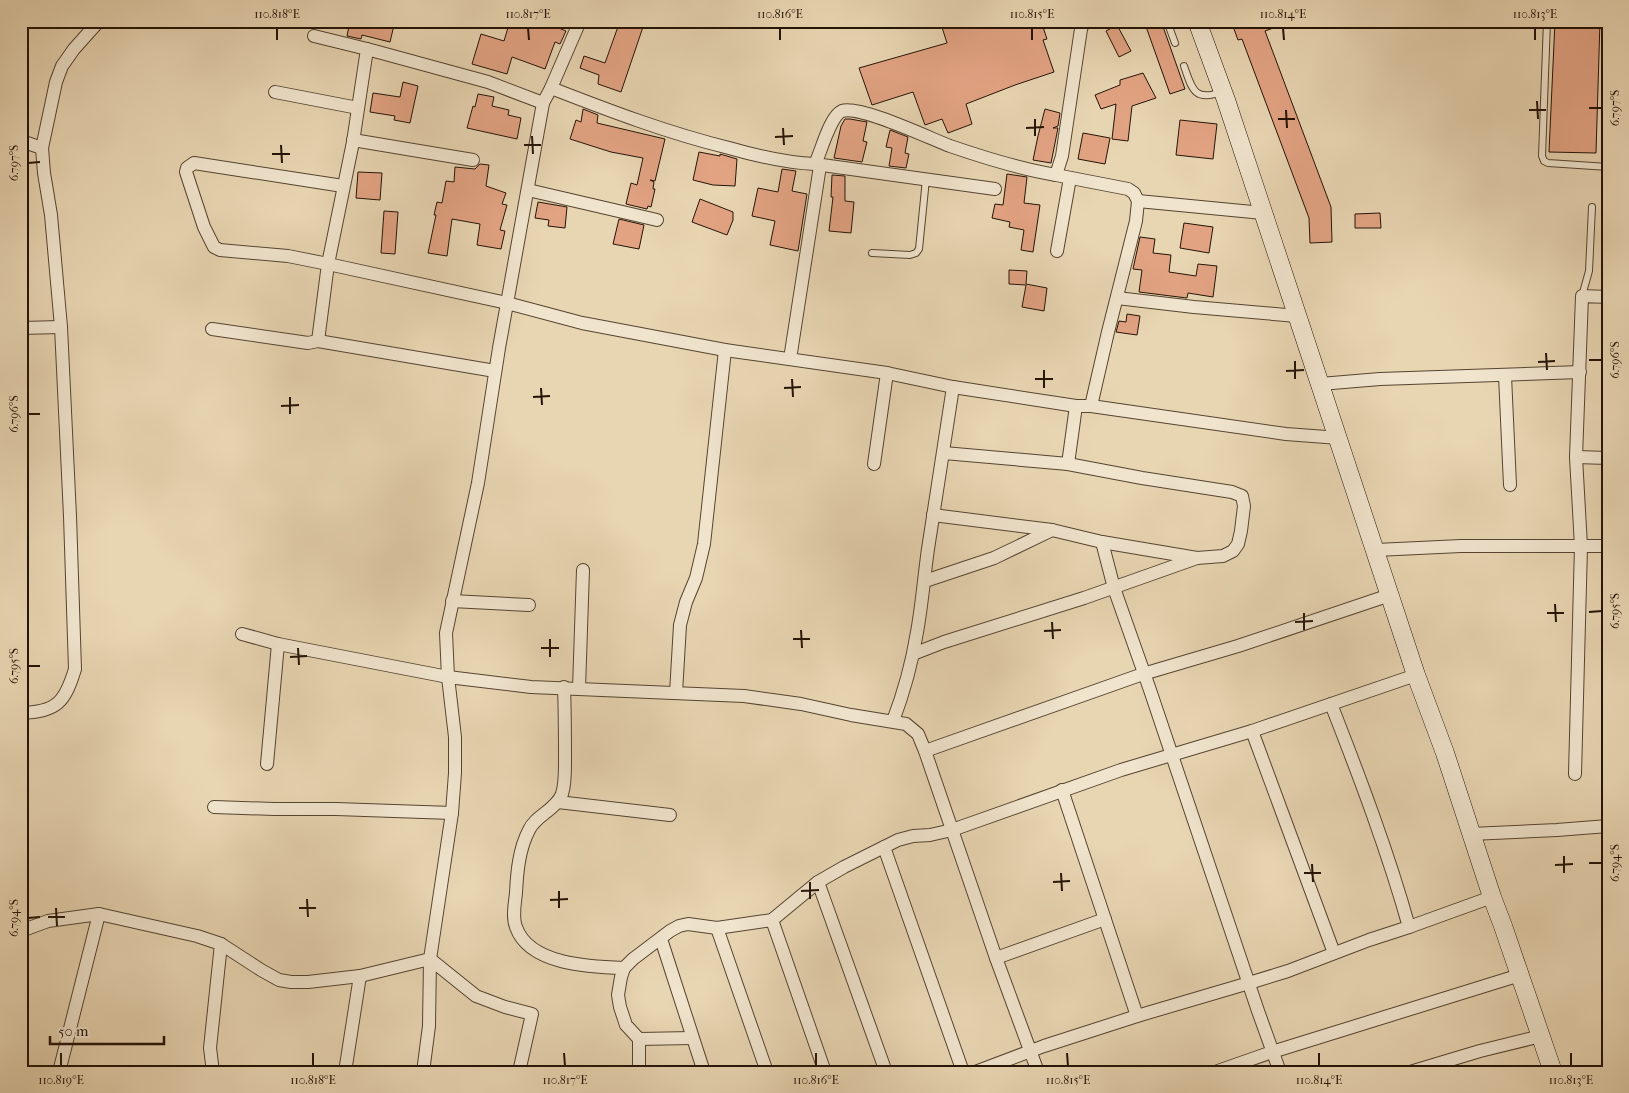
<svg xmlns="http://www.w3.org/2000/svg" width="1629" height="1093" viewBox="0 0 1629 1093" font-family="'IM FELL French Canon',serif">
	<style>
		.building { fill: #e2a383; stroke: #241306 }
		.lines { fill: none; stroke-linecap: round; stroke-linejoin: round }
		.lane-casing { stroke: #554431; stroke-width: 8 }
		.street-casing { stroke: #554431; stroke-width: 14 }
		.secondary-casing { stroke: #241306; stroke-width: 19 }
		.lane { stroke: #f0e4cd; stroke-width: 6 }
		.street { stroke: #f0e4cd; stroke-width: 12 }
		.secondary { stroke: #f0e4cd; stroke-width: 18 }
		.ticks { fill: none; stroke: #241306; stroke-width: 2 }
		.neatline { fill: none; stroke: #241306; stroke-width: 2 }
		.ticks-label { font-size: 12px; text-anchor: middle; fill: #241306 }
	</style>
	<rect width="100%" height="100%" fill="#e8d5b2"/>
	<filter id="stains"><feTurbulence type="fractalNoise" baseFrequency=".004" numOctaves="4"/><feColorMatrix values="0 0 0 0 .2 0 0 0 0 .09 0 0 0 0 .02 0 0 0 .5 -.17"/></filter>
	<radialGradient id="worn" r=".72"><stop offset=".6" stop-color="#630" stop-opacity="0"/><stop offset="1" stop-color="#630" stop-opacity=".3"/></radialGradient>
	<!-- building -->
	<g class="building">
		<polygon points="350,21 395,21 390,42 362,35 361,39 347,36"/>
		<polygon points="510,21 528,21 540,25 542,21 566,31 560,44 555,42 545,69 512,57 507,74 472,64 481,34 504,41"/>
		<polygon points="620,21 645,21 621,92 598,84 599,75 580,68 584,56 605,63"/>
		<polygon points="940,21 1041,21 1047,39 1043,40 1054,72 1015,85 966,104 972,124 948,133 942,119 925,125 913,92 872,105 859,68 947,43"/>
		<polygon points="1144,21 1161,21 1185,89 1170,94"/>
		<polygon points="1231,21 1287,21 1287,23 1265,31 1331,207 1332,242 1310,243 1309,218 1242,39 1238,40"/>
		<polygon points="1555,21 1600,21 1596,153 1549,152"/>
		<polygon points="1117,25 1131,51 1119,57 1106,31"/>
		<polygon points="1143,73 1156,98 1132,106 1128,141 1112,139 1116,104 1101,109 1095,95 1120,85 1120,80"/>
		<polygon points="403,82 418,86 410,123 394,120 395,116 370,112 373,93 400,97"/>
		<polygon points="478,94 494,97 492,106 509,110 508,115 521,118 517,139 467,128 473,106 475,107"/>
		<polygon points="583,109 598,115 597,123 665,139 655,181 650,180 654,182 653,189 655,189 651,207 648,206 647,209 626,204 631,183 637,185 643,158 611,152 570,139 576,120 581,122"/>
		<polygon points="1045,109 1060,113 1058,126 1053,128 1058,128 1051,163 1033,160 1038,136"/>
		<polygon points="845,119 850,119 867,122 863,141 867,142 862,162 834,158 841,126"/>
		<polygon points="1180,120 1217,124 1213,159 1176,155"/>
		<polygon points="890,130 908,137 905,153 909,154 906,168 889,166 892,148 886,147"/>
		<polygon points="1083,133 1110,138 1105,164 1078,159"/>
		<polygon points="699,152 720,156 720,154 737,159 735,186 713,185 693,180"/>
		<polygon points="480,164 489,165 486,186 506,193 502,204 507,205 500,230 505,231 501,249 477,245 480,224 452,219 447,256 428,253 436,215 434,215 437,202 442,203 446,181 454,182 455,167 475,169"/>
		<polygon points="782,169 796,171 792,191 807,194 798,251 770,245 775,221 752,216 758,188 778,192"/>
		<polygon points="358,172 382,173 380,200 356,198"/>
		<polygon points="1007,174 1027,177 1024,203 1040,205 1033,252 1021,250 1024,230 1009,227 1010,222 992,218 995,204 1003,205"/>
		<polygon points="832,175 845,176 845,201 854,202 851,233 829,231 833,197 831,197"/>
		<polygon points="700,199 733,212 733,220 727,235 692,222"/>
		<polygon points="538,202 567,207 565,228 548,226 549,220 535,218"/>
		<polygon points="384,211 398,212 395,254 381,253"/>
		<polygon points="1380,213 1381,228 1355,228 1355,214"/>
		<polygon points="619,219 644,225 639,249 613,244"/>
		<polygon points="1184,223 1213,227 1209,253 1180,248"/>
		<polygon points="1140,237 1155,239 1153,253 1171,255 1169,272 1196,276 1198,264 1217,266 1213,297 1188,293 1187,298 1139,292 1142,270 1133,269"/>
		<polygon points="1009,270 1027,271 1026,284 1047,288 1044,311 1022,307 1026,285 1009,284"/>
		<polygon points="1127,314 1140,316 1137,335 1116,332 1119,321 1126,322"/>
	</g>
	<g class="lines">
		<defs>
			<g id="lane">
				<polyline points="1167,21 1175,43"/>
				<polyline points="1547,21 1542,156 1544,161 1548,163 1608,167"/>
				<path d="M1184,66c8,23 10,36 38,26"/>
				<polyline points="872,253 910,255 916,253 919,249 926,179"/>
				<polyline points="1582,296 1589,271 1592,207"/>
			</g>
			<g id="street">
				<polyline points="314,36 367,49"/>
				<path d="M551,88c59,23 117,45 178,60 28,8 57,15 86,16 6,-12 15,-48 27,-53 18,-6 87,27 108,35 35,12 70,23 106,29l6,-19 19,-127 3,-8"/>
				<polyline points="275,92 358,108"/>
				<polyline points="353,140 473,160"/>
				<polyline points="21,141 42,148"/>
				<polyline points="815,164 995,189"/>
				<polyline points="1056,175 1128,189 1134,193 1138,201 1136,221 1108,332 1091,406"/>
				<polyline points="343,186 194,163 187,168 186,172 204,227 214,247 220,250 288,256 328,264 507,303 582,323 725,350 887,373 953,387 1076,406 1091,406 1286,434 1339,438"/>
				<polyline points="528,190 657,220"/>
				<polyline points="1138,201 1263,213"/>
				<polyline points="1057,251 1070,178"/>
				<polyline points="1117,298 1194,307 1297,316"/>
				<polyline points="21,328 61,327"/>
				<polyline points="212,329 308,343 318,341 495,371"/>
				<polyline points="318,341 328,264 353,142 367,49 488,82 543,103"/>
				<polyline points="790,359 820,166"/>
				<polyline points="1505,376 1510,485"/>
				<polyline points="1320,384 1380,379 1580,372"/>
				<polyline points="1576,457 1608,458"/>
				<polyline points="874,464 887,373"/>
				<polyline points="1068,464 1076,406"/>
				<polyline points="933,515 1052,530 1102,542 1197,558 1223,556 1233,551 1238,544 1241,531 1244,506 1242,496 1232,492 1142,478 1068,464 944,453"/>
				<polyline points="1102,542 1114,588 1150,690 1258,1011 1280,1072"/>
				<polyline points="1376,550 1461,546 1608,546"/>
				<polyline points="925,581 994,558 1052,530"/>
				<polyline points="452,601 529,605"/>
				<polyline points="242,634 278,644 448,677 531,687 744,696 801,704 851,715 906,724 918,734 925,751 996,958 1038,1072"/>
				<polyline points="913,654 944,642 1084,598 1197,558"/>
				<path d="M564,687c1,26 1,51 1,77 0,9 0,21 -3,30 -6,16 -26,21 -33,36 -10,19 -12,42 -13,63 -1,10 -4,24 0,34 13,38 75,40 108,41"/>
				<polyline points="579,688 583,570"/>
				<polyline points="676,693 680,625 686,602 696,578 704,544 725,350"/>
				<path d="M1331,704c29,74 57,148 78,223"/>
				<path d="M21,713c36,-1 44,-11 54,-44l-5,-153 -9,-189 -10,-112 -7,-42 -2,-25 14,-66 6,-16 12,-17 25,-28"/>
				<path d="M893,721c11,-29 19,-58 24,-89 5,-27 7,-55 11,-83 8,-54 17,-108 25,-162"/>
				<polyline points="1252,731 1334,953"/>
				<polyline points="925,751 1143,674 1238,646 1390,595"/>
				<polyline points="267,764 278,644"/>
				<polyline points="1575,774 1581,546 1576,457 1582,296 1608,297"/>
				<polyline points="1062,790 1137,1016"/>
				<polyline points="558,802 670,815"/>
				<polyline points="214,807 274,809 336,809 452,813"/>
				<polyline points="1471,834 1557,830 1608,826"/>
				<polyline points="884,847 963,1072"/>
				<polyline points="818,882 886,1072"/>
				<polyline points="772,920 825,1072"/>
				<polyline points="717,928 767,1072"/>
				<polyline points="21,931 48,921 99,914 197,936 221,944 261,970 279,980 291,982 308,982 360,976 430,959 452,813 455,773 455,737 448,677 446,633 478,483 499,348 543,103 551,88 580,21"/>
				<polyline points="661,939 704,1072"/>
				<polyline points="996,958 1105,919"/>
				<polyline points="692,1038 639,1039 626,1025 620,1007 618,995 621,977 624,968 633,959 670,931 679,926 688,924 717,928 772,920 818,882 844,867 898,840 913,836 930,835 952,830 1121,770 1252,731 1416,675"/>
				<polyline points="59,1072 99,914"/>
				<polyline points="213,1072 210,1048 221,944"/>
				<polyline points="345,1072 360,976"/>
				<polyline points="423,1072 429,1026 430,959 476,996 505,1007 532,1014 519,1072"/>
				<polyline points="639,1072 639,1039"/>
				<polyline points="975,1072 1044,1046 1137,1016 1249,983 1288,971 1369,940 1409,927 1492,897"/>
				<polyline points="1215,1072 1272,1052 1520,975"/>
				<polyline points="1410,1072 1480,1051 1541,1036"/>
			</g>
			<polyline id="secondary" points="1197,21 1226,100 1416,675 1445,753 1492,897 1503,926 1553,1072"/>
		</defs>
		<!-- lane casing -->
		<use href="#lane" class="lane-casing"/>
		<!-- street casing -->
		<use href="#street" class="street-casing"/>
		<!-- secondary casing -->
		<use href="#secondary" class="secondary-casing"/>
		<!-- lane -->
		<use href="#lane" class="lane"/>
		<!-- street -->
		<use href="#street" class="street"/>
		<!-- secondary -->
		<use href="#secondary" class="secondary"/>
	</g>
	<!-- ticks -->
	<path class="ticks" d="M277,28v12M528,28l1,12M780,28v12M1032,28v12M1283,28l1,12M1535,28v12M1537,101l1,18M1589,108h13M1286,110l1,18M1529,110h17M1035,119v17M1278,119h17M783,128l1,17M1026,128l18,-1M532,136l1,18M775,137l18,-1M281,145l1,18M524,145h17M272,154h18M28,163l12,-1M1546,353l1,17M1589,360h13M1295,361v18M1538,362l17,-1M1044,370v18M1286,371l18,-1M792,379l1,18M1035,379h18M541,388l1,17M784,388l17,-1M290,397v17M533,397l17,-1M281,406l18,-1M28,414h12M1555,604l1,18M1589,612l13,-1M1304,613v17M1547,613h17M1052,622l1,17M1295,622l18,-1M801,630l1,18M1044,631l17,-1M550,639v18M793,639h17M298,648l1,17M541,648h18M290,657l17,-1M28,666h12M1564,856v17M1589,863h13M1312,864l1,18M1555,865l18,-1M1061,873l1,18M1304,873h17M810,882v17M1053,882l17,-1M559,891v17M801,891l18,-1M307,899l1,18M550,900l18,-1M56,908l1,18M299,908h17M48,917h17M28,918l12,-1M61,1053v13M313,1053v13M564,1053l1,13M816,1053v13M1067,1053l1,13M1319,1053v13M1571,1053v13"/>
	<!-- margin -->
	<rect width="1629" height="1093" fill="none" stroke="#e8d5b2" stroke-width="55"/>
	<!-- scale -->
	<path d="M50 1036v8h114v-8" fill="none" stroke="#241306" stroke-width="2.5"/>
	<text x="58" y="1036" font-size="15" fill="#241306" stroke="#f0e4cd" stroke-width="4" paint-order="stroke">50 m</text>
	<rect x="28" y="28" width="1574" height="1038" class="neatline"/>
	<g class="ticks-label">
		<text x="277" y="18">110.818°E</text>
		<text x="528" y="18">110.817°E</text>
		<text x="780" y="18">110.816°E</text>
		<text x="1032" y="18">110.815°E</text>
		<text x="1283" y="18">110.814°E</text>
		<text x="1535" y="18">110.813°E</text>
		<text transform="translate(1615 108) rotate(-90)" y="4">6.797°S</text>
		<text transform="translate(14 163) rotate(-90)" y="4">6.797°S</text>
		<text transform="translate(1615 360) rotate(-90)" y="4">6.796°S</text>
		<text transform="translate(14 414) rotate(-90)" y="4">6.796°S</text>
		<text transform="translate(1615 611) rotate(-90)" y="4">6.795°S</text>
		<text transform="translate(14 666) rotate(-90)" y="4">6.795°S</text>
		<text transform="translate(1615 863) rotate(-90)" y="4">6.794°S</text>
		<text transform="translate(14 918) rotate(-90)" y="4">6.794°S</text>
		<text x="61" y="1084">110.819°E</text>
		<text x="313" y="1084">110.818°E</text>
		<text x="565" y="1084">110.817°E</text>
		<text x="816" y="1084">110.816°E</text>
		<text x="1068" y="1084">110.815°E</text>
		<text x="1319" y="1084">110.814°E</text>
		<text x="1571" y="1084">110.813°E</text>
	</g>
	<rect width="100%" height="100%" filter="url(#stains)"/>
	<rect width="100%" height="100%" fill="url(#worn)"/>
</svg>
